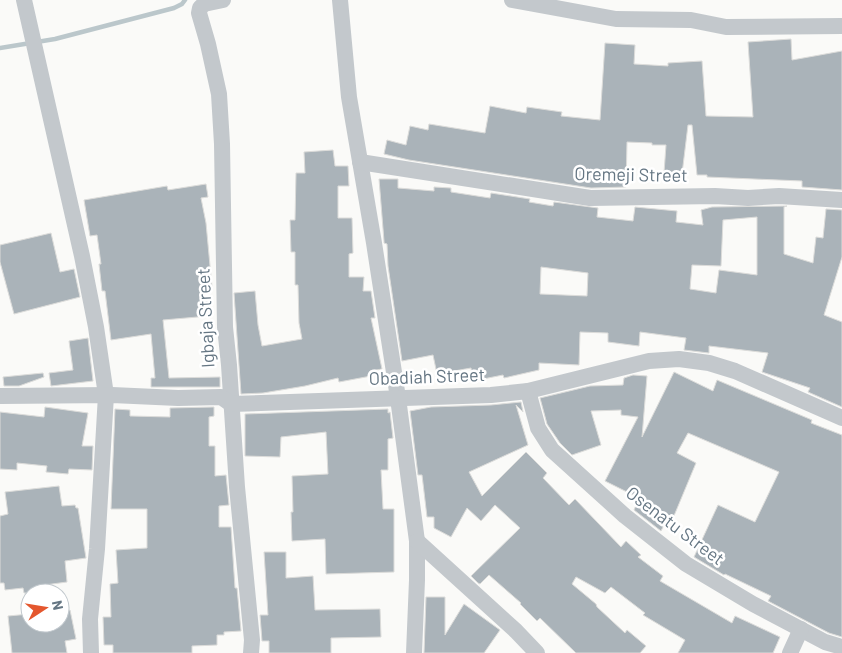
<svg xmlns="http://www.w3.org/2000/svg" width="842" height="653" viewBox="0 0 842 653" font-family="Barlow,sans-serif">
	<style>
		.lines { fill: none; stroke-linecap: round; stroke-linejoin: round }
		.stream { stroke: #bbc7cb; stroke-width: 4.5 }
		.building { fill: #aab3b9; stroke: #dcdcda; fill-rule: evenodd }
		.street { stroke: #c3c8cc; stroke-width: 16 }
		.labels { text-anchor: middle; stroke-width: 5; stroke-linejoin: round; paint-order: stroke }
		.street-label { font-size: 18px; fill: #657683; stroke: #fff }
	</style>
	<rect width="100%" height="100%" fill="#fafaf8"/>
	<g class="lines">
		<!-- stream -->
		<polyline class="stream" points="0,48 55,39 174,8 182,4 185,0"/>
	</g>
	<!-- building -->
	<g class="building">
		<polygon points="791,39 792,60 842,51 842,190 802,187 802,181 707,177 707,175 697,175 692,125 688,125 682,174 664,173 666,145 652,145 652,143 627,142 626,187 591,188 409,160 384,154 387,140 406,145 410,126 428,130 429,124 485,133 490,106 526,113 527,107 562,112 561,116 600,120 605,43 635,45 634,64 668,66 668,63 702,61 706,116 753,117 748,42"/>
		<polygon points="333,150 335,166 348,166 349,186 338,186 338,218 352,218 353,253 349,254 349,277 364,277 363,291 371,291 375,318 371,318 382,369 370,371 371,376 339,382 338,378 305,386 263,393 241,394 234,293 255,291 258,325 262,346 302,339 299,323 298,285 295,285 295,252 291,252 290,220 295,220 296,173 305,173 304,152"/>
		<path d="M379,179h19v9l36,3v-4l17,1v4l39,6 1,-5 39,6 -1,3 24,4 1,-4 44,6 -1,9 36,4 2,-14 42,4 -1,11 27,3 -2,-15 11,-3 75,-1 -3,1v47l29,9 3,-26 7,1 3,-29 16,1v47l-18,58 18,7v85l-34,-15 2,-4 -48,-16 6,-19 -59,-7v7l-25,-3 2,-12 -46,-6 -1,14 -31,-4v-9l-28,-1 -1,33 -40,-2v7l-35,8 -1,-3 -30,6 -2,-13 -34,6 -4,-19 -31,6 -14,-95 -1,-22 -3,-1v-2zM757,217v58l-38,-5 -3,23 -26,-4 2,-24 29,1 2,-46zM541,267l47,6 -1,23 -47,-2z"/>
		<polygon points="206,184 208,197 201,198 206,223 212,287 207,287 209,316 163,320 169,378 220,377 220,387 151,387 151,378 155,378 151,334 111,340 105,291 102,291 99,264 101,264 97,235 90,236 84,200 167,186 168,190"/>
		<polygon points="51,233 60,272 74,269 80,297 14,314 0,262 0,245"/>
		<polygon points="88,338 93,381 51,386 49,373 73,370 69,341"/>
		<polygon points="674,372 713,391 717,380 812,420 811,423 842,435 842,637 829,633 768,601 771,596 725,574 724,575 694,557 718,505 755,522 779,472 688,433 677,453 696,463 671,523 666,521 661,531 634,510 639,498 605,481 638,417 621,415 621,410 591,411 601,445 572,455 560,443 547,424 540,398 590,386 623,385 624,378 633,375 647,376 642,437"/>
		<polygon points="43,373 44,377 19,386 4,386 3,377"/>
		<polygon points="521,402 523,412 516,405 528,445 469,472 482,496 526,452 547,473 543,478 569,505 575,499 621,547 626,541 641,555 638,557 663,576 660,581 732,623 735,616 780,637 773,653 678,653 685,640 643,615 645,613 611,587 605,593 576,577 572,584 596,604 597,607 625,633 627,630 646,646 640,653 576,653 540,618 537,621 520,604 521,603 489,575 480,584 478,583 471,576 520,528 495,505 481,521 467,508 451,537 434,528 434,517 427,517 422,475 418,475 410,411 431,407 491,405"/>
		<polygon points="45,407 88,413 82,446 93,446 92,470 69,469 68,474 46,472 47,466 17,463 17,470 0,469 0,412 44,417"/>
		<polygon points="214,407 214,416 209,417 209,446 215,446 215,476 226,475 229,505 219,506 219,527 231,527 235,588 237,588 241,631 224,632 224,635 217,635 217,645 192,646 192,653 113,653 113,645 104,645 103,617 111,617 110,584 118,583 116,550 147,548 147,509 111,509 115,409 130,410 130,416 170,417 170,408"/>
		<polygon points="388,409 388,413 390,412 393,438 388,439 388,470 381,470 383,509 394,509 394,572 326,574 325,539 292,541 291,512 293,512 292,476 328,474 326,432 281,437 280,457 245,456 245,414"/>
		<polygon points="59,486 62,506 75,505 76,508 78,508 86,558 65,561 67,582 37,586 39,593 24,593 23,588 5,590 4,583 0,583 0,516 8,514 5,492"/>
		<polygon points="264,552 286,552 286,578 313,576 315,610 380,609 381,637 331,638 331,653 269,653 269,641 262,641 260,615 268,615"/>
		<polygon points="426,597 445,597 445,635 464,604 500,630 484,653 424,653"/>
		<polygon points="70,610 76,639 65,641 67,653 12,653 8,616 30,614 30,623 60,623 60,612"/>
	</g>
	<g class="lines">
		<!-- street -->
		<g class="street">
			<polyline points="24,0 82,256 96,327 106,395 97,549 90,619 91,653"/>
			<polyline points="223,0 204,4 200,8 199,13 208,44 219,94 222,144 225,327 229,365 237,487 252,640 251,653"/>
			<polyline points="340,0 349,97 374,243 398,398 417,541 417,580 414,653"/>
			<polyline points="512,0 616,19 691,20 726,27 842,26"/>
			<polyline points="360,162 590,198 715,196 748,198 779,196 842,200"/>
			<polyline points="528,391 538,428 552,450 625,516 686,564 753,604 825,642 842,647"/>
			<polyline points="0,396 112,395 178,398 221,397 231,404 491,395 528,391 649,361 679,359 709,363 735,371 842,418"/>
			<polyline points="417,541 516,631 537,653"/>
			<polyline points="790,653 801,629"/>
		</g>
	</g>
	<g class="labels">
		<!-- street labels -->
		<g class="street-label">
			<text transform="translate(631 175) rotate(1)" y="6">Oremeji Street</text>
			<text transform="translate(206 318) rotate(-93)" y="6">Igbaja Street</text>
			<text transform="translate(427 377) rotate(-2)" y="6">Obadiah Street</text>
			<text transform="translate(675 526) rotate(37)" y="6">Osenatu Street</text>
		</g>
	</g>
	<!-- north arrow -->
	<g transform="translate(45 608) rotate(78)"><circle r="24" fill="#ffffff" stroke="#c1c8cd"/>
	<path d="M0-4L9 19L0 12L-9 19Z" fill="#e4572e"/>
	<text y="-8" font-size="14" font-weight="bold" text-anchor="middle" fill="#657683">N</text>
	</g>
</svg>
